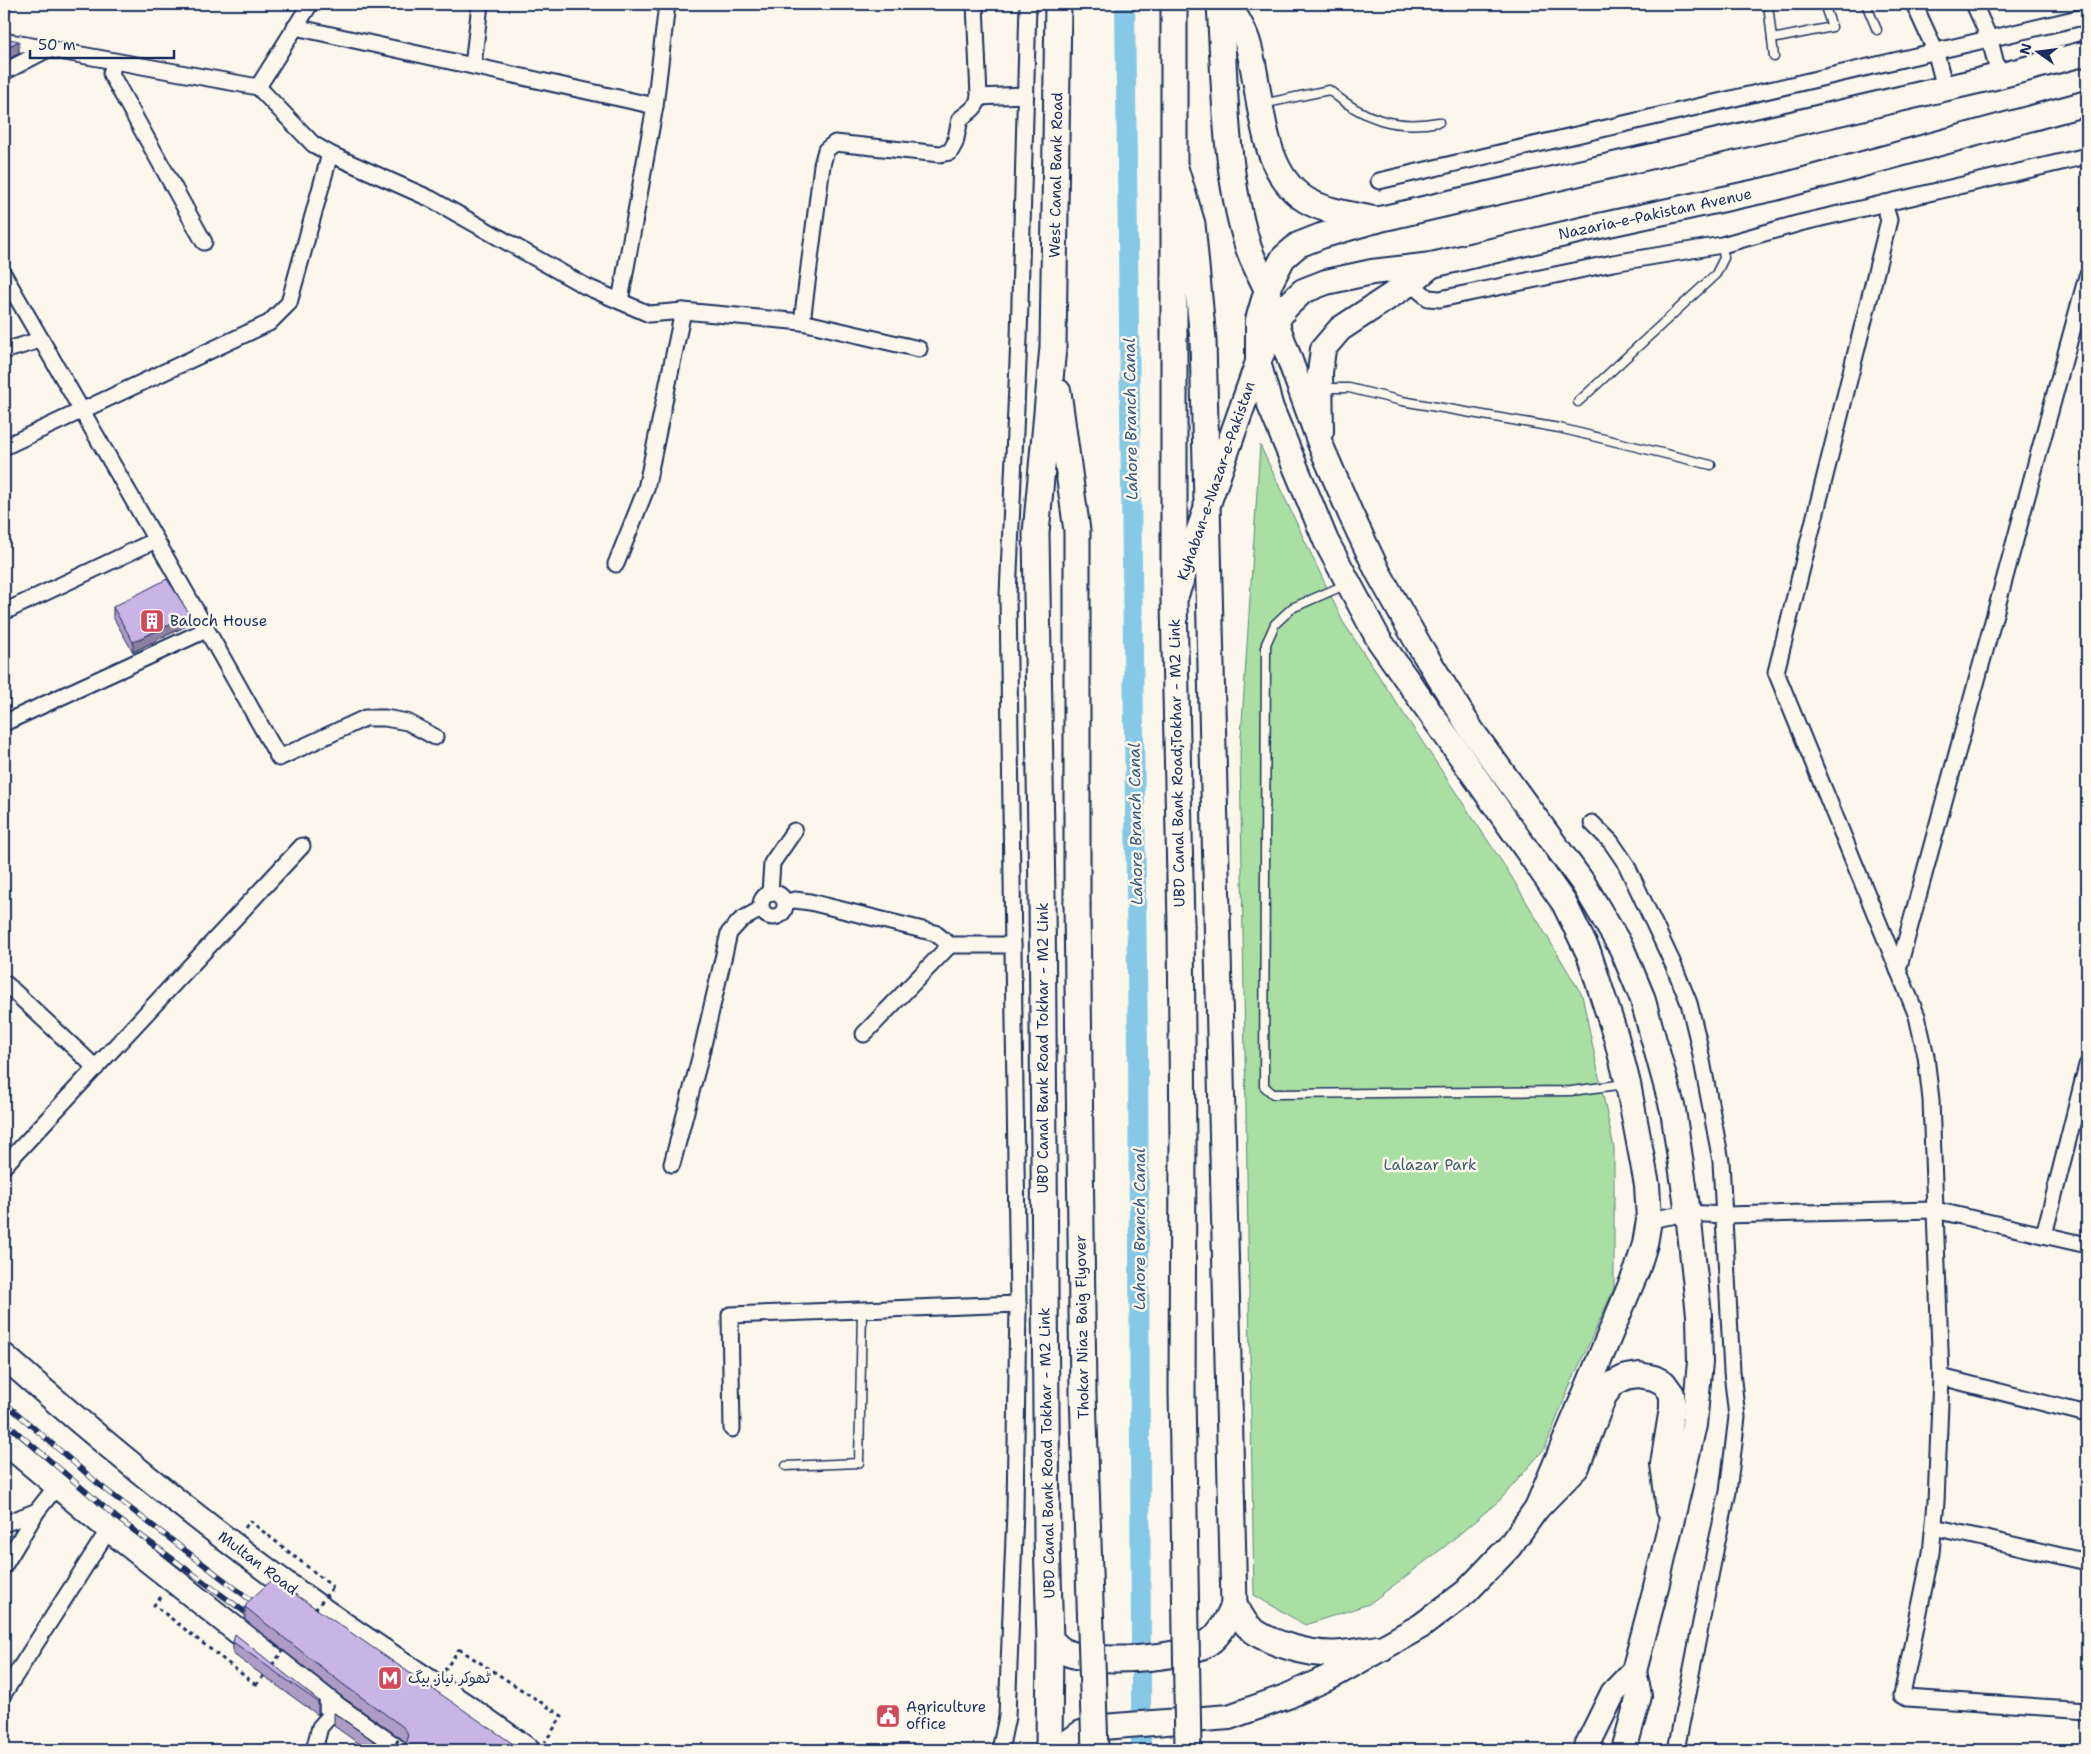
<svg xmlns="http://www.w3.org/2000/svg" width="2091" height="1754" viewBox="0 0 2091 1754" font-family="'Shantell Sans','Playpen Sans Arabic',sans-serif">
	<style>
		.green { fill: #a9dfa2; stroke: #628780 }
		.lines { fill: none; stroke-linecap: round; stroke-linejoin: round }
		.canal { stroke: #85c9e6; stroke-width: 20 }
		.service-casing { stroke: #1b2f5e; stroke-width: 11 }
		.minor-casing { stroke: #1b2f5e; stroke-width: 19 }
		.primary-casing { stroke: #1b2f5e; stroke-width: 28 }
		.trunk-casing { stroke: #1b2f5e; stroke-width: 29 }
		.path { stroke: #1b2f5e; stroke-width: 3; stroke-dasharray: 4 4; stroke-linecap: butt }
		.service { stroke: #fbf7ec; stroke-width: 8 }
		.minor { stroke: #fbf7ec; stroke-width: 15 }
		.primary { stroke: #fbf7ec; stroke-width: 24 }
		.trunk { stroke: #fbf7ec; stroke-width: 25 }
		.rail-casing { stroke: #1b2f5e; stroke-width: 5.5 }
		.rail { stroke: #fbf7ec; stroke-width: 4; stroke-dasharray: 11; stroke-linecap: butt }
		.trunk-bridge-casing { stroke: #1b2f5e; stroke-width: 29; stroke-linecap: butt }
		.path-bridge { stroke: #1b2f5e; stroke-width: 3; stroke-dasharray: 4 4; stroke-linecap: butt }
		.trunk-bridge { stroke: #fbf7ec; stroke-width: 25 }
		.wall { fill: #ad9cc5; stroke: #1b2f5e }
		.shaded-wall { fill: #8d7fa0; stroke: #1b2f5e }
		.building { fill: #c9b5e5; stroke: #1b2f5e }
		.labels { text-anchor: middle; stroke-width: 5; stroke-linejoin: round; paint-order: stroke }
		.street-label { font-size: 15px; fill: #1b2f5e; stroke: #fbf7ec }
		.poi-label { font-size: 15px; fill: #1b2f5e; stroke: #fbf7ec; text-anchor: start }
		.park-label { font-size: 15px; fill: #3e5b6f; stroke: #fbf7ec }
		.water-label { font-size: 16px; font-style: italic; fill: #365680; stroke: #fbf7ec }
	</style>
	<rect width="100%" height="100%" fill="#fbf7ec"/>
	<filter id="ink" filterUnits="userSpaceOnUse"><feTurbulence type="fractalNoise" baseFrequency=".02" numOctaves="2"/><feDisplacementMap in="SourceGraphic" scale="10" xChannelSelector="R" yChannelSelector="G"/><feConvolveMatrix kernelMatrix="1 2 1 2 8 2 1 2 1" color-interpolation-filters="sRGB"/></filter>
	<g filter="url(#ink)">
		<!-- green -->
		<polygon class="green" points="1260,445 1343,622 1508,871 1582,995 1614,1148 1614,1289 1570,1385 1545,1448 1501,1499 1443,1548 1369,1604 1305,1625 1254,1595 1240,752"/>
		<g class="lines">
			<!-- canal -->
			<g class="canal">
				<polyline points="1125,4 1138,1049 1141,1645"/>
				<polyline points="1141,1668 1141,1716"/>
				<polyline points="1141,1739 1141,1750"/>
			</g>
			<defs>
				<g id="service">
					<polyline points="1768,4 1774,57"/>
					<polyline points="1866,4 1877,30"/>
					<polyline points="1772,39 1832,27 1824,4"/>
					<path d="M1262,104l67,-14c34,29 66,40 110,32"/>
					<polyline points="1324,388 1349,388 1402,401 1559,428 1711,465"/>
					<polyline points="1578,402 1716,274 1724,258 1722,245"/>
					<polyline points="1347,584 1292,608 1275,624 1266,644 1264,1086 1273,1094 1279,1094 1571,1091 1626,1084"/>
					<polyline points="786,1466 859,1463 862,1309"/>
				</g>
				<g id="minor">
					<polyline points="1914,4 1935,50 1945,88"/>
					<polyline points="1974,4 1990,40 1999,76"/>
					<polyline points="295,27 655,106"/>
					<polyline points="4,41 258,87 313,144 330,154 431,199 585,286 649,314 683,311 802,322 919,349"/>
					<polyline points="114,62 111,74 204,242"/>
					<polyline points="473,66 480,4"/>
					<polyline points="4,72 48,49"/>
					<polyline points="258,87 310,4"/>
					<polyline points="979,97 1025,95"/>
					<polyline points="1379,181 2087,16"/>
					<polyline points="1884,203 1889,220 1776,672 1917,1016 1926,1056 1931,1100 1941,1377 1936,1502 1931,1553 1902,1695 1907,1698 2087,1710"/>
					<polyline points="4,275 156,540 279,758 365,718 385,718 407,722 435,737"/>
					<polyline points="1410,283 1428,298 1440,299 1613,263 1722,245 1800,223 2087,156"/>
					<polyline points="620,301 655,106 667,4"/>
					<path d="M802,322l20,-157 4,-15 9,-7 105,11 10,-2 5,-9 5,-24c10,-8 16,-10 19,-22l-4,-93"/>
					<polyline points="4,351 40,340"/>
					<polyline points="4,447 269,323 289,303 330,154"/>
					<polyline points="616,564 646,489 683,311"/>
					<polyline points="4,612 156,540"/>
					<polyline points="4,723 206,630"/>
					<polyline points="1592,823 1611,842 1626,864 1673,964 1689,1003 1698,1040 1721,1161 1732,1372 1737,1417 1728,1492 1716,1546 1676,1750"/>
					<circle cx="773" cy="905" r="12"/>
					<polyline points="770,893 772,863 794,831"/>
					<polyline points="785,902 795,900 810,902 935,933 950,945 1013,945"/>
					<polyline points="1898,970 2087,276"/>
					<polyline points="6,984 96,1068"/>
					<polyline points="864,1034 950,945"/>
					<polyline points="672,1164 700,1058 729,933 741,920 761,909"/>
					<polyline points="4,1166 302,846"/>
					<polyline points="1649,1220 1688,1213 1724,1215 1935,1210 2087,1245"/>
					<polyline points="2044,1235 2087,1065"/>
					<polyline points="1941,1377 2087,1414"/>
					<polyline points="732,1429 730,1315 1018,1304"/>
					<polyline points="4,1524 37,1511 56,1487"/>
					<polyline points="1934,1527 2087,1562"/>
					<polyline points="4,1566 37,1511"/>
					<polyline points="4,1693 109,1529"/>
					<polyline points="314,1750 320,1727 336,1709"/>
					<polyline points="1000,1750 1007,1717 1015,1511 1018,1304 1008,596 1019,338 1028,4"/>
				</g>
				<g id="primary">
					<polyline points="1267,289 1276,322 1321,446 1351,515 1378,572 1419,645 1472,731 1583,883 1622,949 1642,997 1673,1110 1688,1213 1699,1315 1700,1362 1694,1425 1655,1591 1634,1671 1613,1693 1585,1750"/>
					<polyline points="1321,431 1320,373 1323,349 1340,329 1410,283 1432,265"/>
					<polyline points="1176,595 1258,362 1276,322 1286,307 1303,291 1326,282 1372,272 1432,265 1590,228 1775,188 2087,103"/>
					<path d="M4,1356c101,89 206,175 317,253 68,48 139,91 206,141"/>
					<polyline points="4,1441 109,1529 336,1709 394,1750"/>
					<polyline points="1537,1508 1637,1270 1645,1244 1649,1220 1647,1185 1628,1084 1616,1037 1589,954 1564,903 1379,640 1326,541 1271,408 1258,362 1258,320 1267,289 1283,258 1298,245 1321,236 1376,220 1999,76 2087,53"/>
					<polyline points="1062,1750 1070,1741 1081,1733 1103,1727 1229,1717 1288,1696 1334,1675 1421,1626 1466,1592 1509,1547 1537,1508 1577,1467 1604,1396 1614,1383 1626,1377 1639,1375 1654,1378 1664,1383 1672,1394 1672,1408 1663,1464 1669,1510"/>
					<polyline points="1624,1750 1639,1696 1634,1671"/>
				</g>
				<g id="trunk">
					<polyline points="1174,4 1174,601 1181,925"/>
					<path d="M1220,4c5,79 4,163 27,239 4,15 13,31 20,46"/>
					<path d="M1228,4c6,11 15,24 19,37 16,49 10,129 59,159 20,12 48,15 70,20"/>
					<polyline points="1058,392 1077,531 1077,903"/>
					<path d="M1234,1605c5,7 9,17 15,22 18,17 63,28 87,27 15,-1 31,-4 46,-6"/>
					<path d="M1050,1640c5,4 10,10 15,12 28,13 118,7 143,-9 13,-9 20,-24 26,-38l-31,-1265 -11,-116 -17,-56"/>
					<polyline points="1049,1750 1050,1640 1047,1540 1042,896 1036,533 1053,347 1058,4"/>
				</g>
			</defs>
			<!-- service casing -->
			<use href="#service" class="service-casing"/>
			<!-- minor casing -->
			<use href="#minor" class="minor-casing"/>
			<!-- primary casing -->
			<use href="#primary" class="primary-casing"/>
			<!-- trunk casing -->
			<use href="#trunk" class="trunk-casing"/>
			<!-- path -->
			<g class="path">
				<polyline points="245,1528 250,1521 333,1587"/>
				<polyline points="161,1597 154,1605 256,1685"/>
				<polyline points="459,1649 562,1716 545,1742"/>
			</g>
			<!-- service -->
			<use href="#service" class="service"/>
			<!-- minor -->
			<use href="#minor" class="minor"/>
			<!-- primary -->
			<use href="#primary" class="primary"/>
			<!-- trunk -->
			<use href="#trunk" class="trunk"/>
			<defs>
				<g id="rail">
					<polyline points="4,1402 102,1487 261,1608"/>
					<polyline points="4,1421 117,1518 257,1621"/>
				</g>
			</defs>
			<!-- rail casing -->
			<use href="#rail" class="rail-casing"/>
			<!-- rail -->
			<use href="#rail" class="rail"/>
			<defs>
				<g id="trunk-bridge">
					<polyline points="1077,903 1083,1393 1095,1750"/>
					<polyline points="1181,925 1183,1143 1182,1392 1188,1750"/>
				</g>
			</defs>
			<!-- trunk-bridge casing -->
			<use href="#trunk-bridge" class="trunk-bridge-casing"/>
			<!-- path-bridge -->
			<g class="path-bridge">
				<polyline points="315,1610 333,1587"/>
				<polyline points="272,1665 286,1647"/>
				<polyline points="256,1685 265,1674"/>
				<polyline points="431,1691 459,1649"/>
				<polyline points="392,1750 402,1734"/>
			</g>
			<!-- trunk-bridge -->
			<use href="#trunk-bridge" class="trunk-bridge"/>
		</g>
		<!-- wall -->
		<g class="wall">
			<polygon points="113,607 190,624 133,652 113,617"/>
			<polygon points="245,1607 519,1748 399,1750 406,1744 402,1739 344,1698 245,1620"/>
			<polygon points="233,1642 319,1701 319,1713 318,1715 233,1654"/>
			<polygon points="334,1713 386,1749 391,1750 368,1750 334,1726"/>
		</g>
		<!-- shaded-wall -->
		<g class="shaded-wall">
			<polygon points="19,41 19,53 4,62 4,49"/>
			<polygon points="190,615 190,624 133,652 133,642"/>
			<polygon points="319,1701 319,1713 318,1715 318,1702"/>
		</g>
		<!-- building -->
		<g class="building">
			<polygon points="4,38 19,41 4,49"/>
			<polygon points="167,579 190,615 133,642 113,607"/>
			<polygon points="273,1579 519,1748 524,1750 397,1750 399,1750 405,1745 408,1739 407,1732 402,1726 344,1685 245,1607 248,1602"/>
			<polygon points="235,1634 319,1701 318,1702 233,1642"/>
			<polygon points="334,1713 386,1749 391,1750 386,1750"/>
			<polygon points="536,1747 541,1750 528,1750"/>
		</g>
	</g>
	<!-- icons -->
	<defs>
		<symbol id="building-square" viewBox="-11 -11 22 22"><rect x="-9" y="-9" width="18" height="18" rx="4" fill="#d1495b" stroke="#fbf7ec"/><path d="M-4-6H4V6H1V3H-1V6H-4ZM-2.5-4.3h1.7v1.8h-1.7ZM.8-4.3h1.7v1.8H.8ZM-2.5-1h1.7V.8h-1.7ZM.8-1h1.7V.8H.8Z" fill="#fff"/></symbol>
		<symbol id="metro-square" viewBox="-11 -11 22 22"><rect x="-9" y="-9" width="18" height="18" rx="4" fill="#d1495b" stroke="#fbf7ec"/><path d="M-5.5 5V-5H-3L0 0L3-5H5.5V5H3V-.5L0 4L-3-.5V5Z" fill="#fff"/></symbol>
		<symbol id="civic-square" viewBox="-11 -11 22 22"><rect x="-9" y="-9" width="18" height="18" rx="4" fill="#d1495b" stroke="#fbf7ec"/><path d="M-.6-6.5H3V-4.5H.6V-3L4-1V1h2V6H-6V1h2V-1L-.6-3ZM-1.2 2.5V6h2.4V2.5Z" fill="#fff"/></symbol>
	</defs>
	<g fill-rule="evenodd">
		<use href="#building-square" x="138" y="607" width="28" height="28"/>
		<use href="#metro-square" x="376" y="1664" width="28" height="28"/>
		<use href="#civic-square" x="874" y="1702" width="28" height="28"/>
	</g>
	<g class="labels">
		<!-- street labels -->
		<g class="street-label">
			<text transform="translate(1056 175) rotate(-89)" y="5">West Canal Bank Road</text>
			<text transform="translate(1655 214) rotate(-12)" y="5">Nazaria-e-Pakistan Avenue</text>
			<text transform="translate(1216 481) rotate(-71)" y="5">Kyhaban-e-Nazar-e-Pakistan</text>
			<text transform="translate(1177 763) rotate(-91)" y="5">UBD Canal Bank Road;Tokhar - M2 Link</text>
			<text transform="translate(1043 1048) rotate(-90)" y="5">UBD Canal Bank Road Tokhar - M2 Link</text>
			<text transform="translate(1082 1327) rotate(-91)" y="5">Thokar Niaz Baig Flyover</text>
			<text transform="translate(1047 1453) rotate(-91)" y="5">UBD Canal Bank Road Tokhar - M2 Link</text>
			<text transform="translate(258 1563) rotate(37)" y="5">Multan Road</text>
		</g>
		<!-- poi labels -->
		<g class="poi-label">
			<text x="170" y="626">Baloch House</text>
			<text x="408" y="1683">ٹھوکر نیاز بیگ</text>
			<text x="906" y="1712">Agriculture<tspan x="906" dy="17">office</tspan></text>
		</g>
		<!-- park labels -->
		<g class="park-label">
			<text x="1430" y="1170">Lalazar Park</text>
		</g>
		<!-- water labels -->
		<g class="water-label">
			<text transform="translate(1130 419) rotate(-91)" y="6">Lahore Branch Canal</text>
			<text transform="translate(1135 824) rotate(-91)" y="6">Lahore Branch Canal</text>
			<text transform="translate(1139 1229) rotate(-90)" y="6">Lahore Branch Canal</text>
		</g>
	</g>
	<!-- margin -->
	<rect width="2091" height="1754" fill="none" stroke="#fbf7ec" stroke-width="20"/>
	<rect x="10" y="10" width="2071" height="1734" fill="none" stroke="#1b2f5e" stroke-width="2" filter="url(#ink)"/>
	<!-- north arrow -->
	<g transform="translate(2038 52) rotate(284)" stroke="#fbf7ec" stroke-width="4" paint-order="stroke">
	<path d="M0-4L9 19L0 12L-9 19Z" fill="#1b2f5e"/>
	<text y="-8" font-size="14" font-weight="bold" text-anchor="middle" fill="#1b2f5e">N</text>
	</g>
	<!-- scale -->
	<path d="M30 50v8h144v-8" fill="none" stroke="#1b2f5e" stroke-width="2.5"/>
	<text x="38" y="50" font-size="15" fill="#1b2f5e" stroke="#fbf7ec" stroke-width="4" paint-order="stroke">50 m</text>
</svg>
